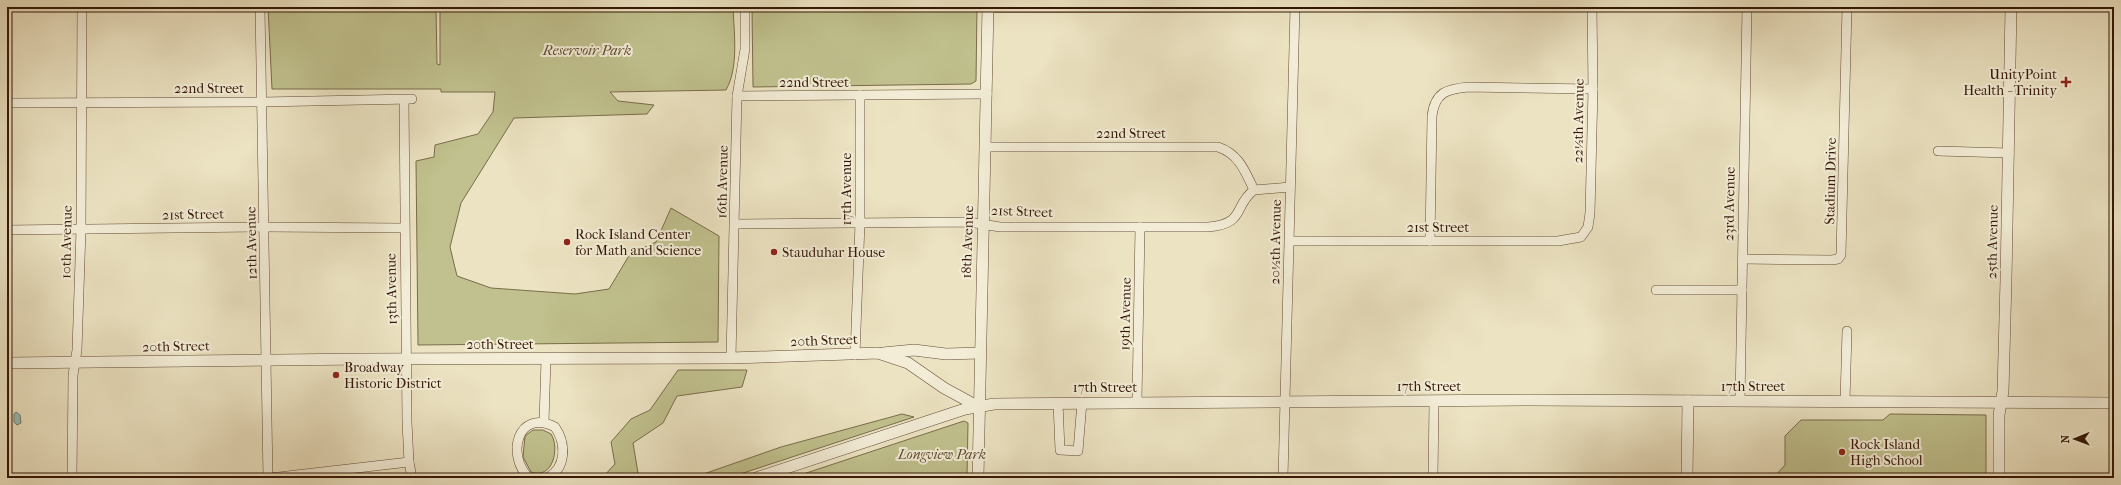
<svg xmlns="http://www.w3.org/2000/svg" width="2121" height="485" viewBox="0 0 2121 485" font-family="'IM FELL French Canon',serif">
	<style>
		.green { fill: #c0c18e; stroke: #7a6c4a }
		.water { fill: #99beb5; stroke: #717b6f }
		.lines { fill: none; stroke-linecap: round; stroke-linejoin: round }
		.minor-casing { stroke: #634a35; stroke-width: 10 }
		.tertiary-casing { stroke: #634a35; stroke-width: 12 }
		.minor { stroke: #f3edd7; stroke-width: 9 }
		.tertiary { stroke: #f3edd7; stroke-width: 11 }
		.poi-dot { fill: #8f2418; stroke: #f3edd7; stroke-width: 1.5 }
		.labels { text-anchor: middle; stroke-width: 4; stroke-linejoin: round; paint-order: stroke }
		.park-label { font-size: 14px; font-style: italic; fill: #5f4a2f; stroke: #f3edd7 }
		.poi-label { font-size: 14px; fill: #351706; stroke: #f3edd7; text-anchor: start }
		.street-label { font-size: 14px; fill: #351706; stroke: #f3edd7 }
	</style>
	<rect width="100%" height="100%" fill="#ece3c2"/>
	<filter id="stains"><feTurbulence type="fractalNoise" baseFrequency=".005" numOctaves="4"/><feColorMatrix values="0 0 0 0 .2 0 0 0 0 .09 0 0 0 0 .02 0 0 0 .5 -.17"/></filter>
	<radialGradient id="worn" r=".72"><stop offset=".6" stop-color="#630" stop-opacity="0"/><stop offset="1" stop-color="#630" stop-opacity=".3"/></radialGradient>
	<!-- green -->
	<g class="green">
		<path d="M268,7h163l5,2 1,55 3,1v-58h293c1,26 6,60 -7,83l-116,2 8,9 36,4 -7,9 -133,4 -53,85 -11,44 7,29 34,12 84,6 34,-5 21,-35 26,-12 15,-34 48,28 -1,106 -300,3 -2,-184 18,-4 1,-12 43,-11 15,-22 2,-20h-54v-3h-169z"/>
		<polygon points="752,7 977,7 976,81 971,84 753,87"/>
		<polygon points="678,370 747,370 742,387 677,396 663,423 633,443 638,473 647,478 602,478 615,464 611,442 631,419 650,410"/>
		<polygon points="902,414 914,417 728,478 683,478 695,477 781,447"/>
		<polygon points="1890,414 1986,415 1986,478 1763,478 1775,476 1785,465 1785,436 1801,420 1883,420"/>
		<polygon points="964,421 968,423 967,478 791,478"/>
		<path d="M533,430h10l8,4c9,14 2,46 -20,38l-8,-15 2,-21z"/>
	</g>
	<!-- water -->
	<polygon class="water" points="16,412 20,415 21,423 17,425 14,422 14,414"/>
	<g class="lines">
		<defs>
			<g id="minor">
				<polyline points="260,7 268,478"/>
				<polyline points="988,8 1295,7"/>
				<polyline points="737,96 987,94"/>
				<polyline points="404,100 407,422 409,462 412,478"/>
				<polyline points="7,103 262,102 412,99"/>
				<path d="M985,147h233c21,7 27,24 36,43"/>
				<polyline points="1938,151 2009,153"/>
				<path d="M735,224l234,-2 31,5h208c38,-3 25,-21 46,-37l36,-3"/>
				<polyline points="7,230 265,227 404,228"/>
				<polyline points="1290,241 1558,241 1581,237 1588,227 1590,213 1593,89 1592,7"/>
				<path d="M1430,241l2,-125c3,-24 15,-27 36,-29l125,2"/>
				<polyline points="1743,259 1832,260 1838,259 1841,255 1847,7"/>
				<polyline points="1656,290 1742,290"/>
				<polyline points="855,355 860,223 860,95"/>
				<polyline points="731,358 737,96 745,49 745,7"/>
				<polyline points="1740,401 1747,7"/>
				<polyline points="1845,401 1847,331"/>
				<polyline points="1137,402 1140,227"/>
				<polyline points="1058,403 1060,450 1078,451 1082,402"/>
				<polyline points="544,422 546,359"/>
				<polyline points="72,478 73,375 77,350 81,230 82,7"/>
				<polyline points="270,478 409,462"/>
				<path d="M529,478c-23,-22 -12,-70 26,-51 11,16 12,41 -8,51"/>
				<polyline points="1283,478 1295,7"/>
				<polyline points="1433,478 1434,401"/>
			</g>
			<g id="tertiary">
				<polyline points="883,353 914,350 946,354 980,353"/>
				<polyline points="7,363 365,359 731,358 878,353 908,363 944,388 979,407"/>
				<polyline points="756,478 965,409 994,404 1528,400 2114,403"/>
				<polyline points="978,478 988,7"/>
				<polyline points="1687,478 1688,401"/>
				<polyline points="1999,478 1999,415 2003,391 2006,280 2011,7"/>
			</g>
		</defs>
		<!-- minor casing -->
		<use href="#minor" class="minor-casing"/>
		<!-- tertiary casing -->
		<use href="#tertiary" class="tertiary-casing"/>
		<!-- minor -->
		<use href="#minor" class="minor"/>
		<!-- tertiary -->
		<use href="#tertiary" class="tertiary"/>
	</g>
	<!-- markers -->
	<g class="poi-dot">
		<path d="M2064 76h4v4h4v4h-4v4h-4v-4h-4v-4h4z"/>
		<circle cx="567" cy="242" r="4"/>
		<circle cx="774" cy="252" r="4"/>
		<circle cx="336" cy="375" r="4"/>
		<circle cx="1842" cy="452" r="4"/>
	</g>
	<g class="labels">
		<!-- park labels -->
		<g class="park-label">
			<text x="587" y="55">Reservoir Park</text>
			<text x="942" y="459">Longview Park</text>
		</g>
		<!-- poi labels -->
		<g class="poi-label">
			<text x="2057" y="79" text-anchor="end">UnityPoint<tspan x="2057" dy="16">Health - Trinity</tspan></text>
			<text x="575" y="239">Rock Island Center<tspan x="575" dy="16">for Math and Science</tspan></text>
			<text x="782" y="257">Stauduhar House</text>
			<text x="344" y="372">Broadway<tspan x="344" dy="16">Historic District</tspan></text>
			<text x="1850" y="449">Rock Island<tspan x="1850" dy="16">High School</tspan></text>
		</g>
		<!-- street labels -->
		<g class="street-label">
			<text x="814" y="87">22nd Street</text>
			<text x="209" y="93">22nd Street</text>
			<text transform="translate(1578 121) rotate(-89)" y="5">22½th Avenue</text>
			<text x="1131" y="138">22nd Street</text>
			<text transform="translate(1830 181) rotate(-89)" y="5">Stadium Drive</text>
			<text transform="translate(722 182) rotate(-89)" y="5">16th Avenue</text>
			<text transform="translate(846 189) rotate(-90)" y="5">17th Avenue</text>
			<text transform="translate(1729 204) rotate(-89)" y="5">23rd Avenue</text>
			<text transform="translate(1022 211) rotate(2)" y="5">21st Street</text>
			<text transform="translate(193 214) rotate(-1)" y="5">21st Street</text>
			<text x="1438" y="232">21st Street</text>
			<text transform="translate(66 242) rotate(-89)" y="5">10th Avenue</text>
			<text transform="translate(967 242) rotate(-88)" y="5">18th Avenue</text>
			<text transform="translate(1275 242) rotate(-89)" y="5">20½th Avenue</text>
			<text transform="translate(1992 242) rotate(-89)" y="5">25th Avenue</text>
			<text transform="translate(251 243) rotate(-91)" y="5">12th Avenue</text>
			<text transform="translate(391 289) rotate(-91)" y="5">13th Avenue</text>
			<text transform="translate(1125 314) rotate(-89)" y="5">19th Avenue</text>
			<text transform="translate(824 340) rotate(-2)" y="5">20th Street</text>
			<text x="500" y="349">20th Street</text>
			<text transform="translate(176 346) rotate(-1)" y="5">20th Street</text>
			<text x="1429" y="391">17th Street</text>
			<text x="1753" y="391">17th Street</text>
			<text x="1105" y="392">17th Street</text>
		</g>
	</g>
	<!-- margin -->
	<rect width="2121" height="485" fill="none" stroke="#ece3c2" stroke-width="24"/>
	<rect x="8" y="8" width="2105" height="469" fill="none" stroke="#351706" stroke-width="2"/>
	<rect x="12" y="12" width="2097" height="461" fill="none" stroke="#351706"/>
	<!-- north arrow -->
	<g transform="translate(2075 439) rotate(269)" stroke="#f3edd7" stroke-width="3" paint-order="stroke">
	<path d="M0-3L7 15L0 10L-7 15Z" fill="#351706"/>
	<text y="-6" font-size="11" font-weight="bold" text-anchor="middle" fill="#351706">N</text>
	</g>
	<rect width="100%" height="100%" filter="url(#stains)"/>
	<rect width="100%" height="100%" fill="url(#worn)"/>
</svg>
